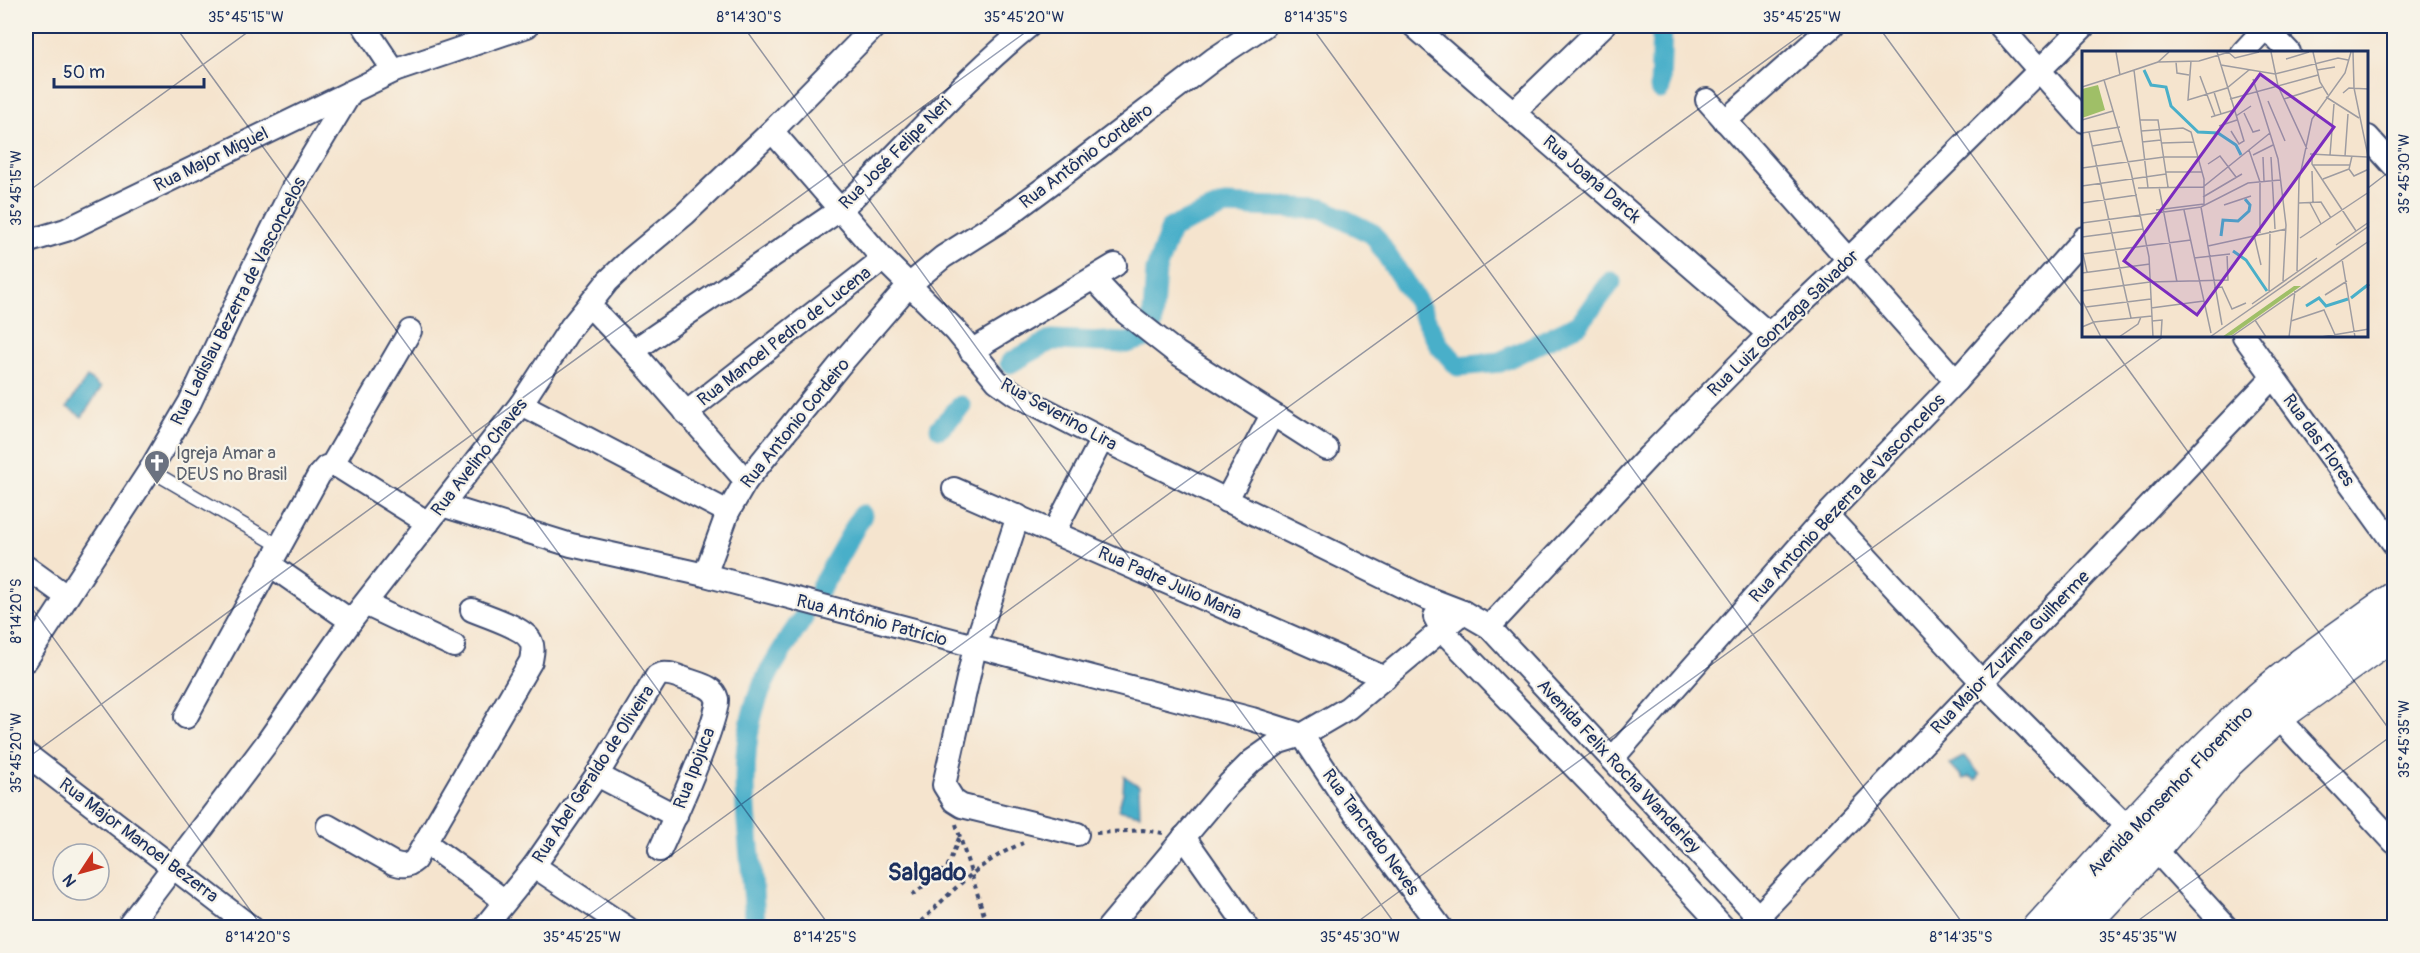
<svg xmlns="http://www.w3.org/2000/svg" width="2420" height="953" viewBox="0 0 2420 953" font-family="Pangolin,sans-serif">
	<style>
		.water { fill: #49afc9; stroke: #326f94; stroke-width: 1.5 }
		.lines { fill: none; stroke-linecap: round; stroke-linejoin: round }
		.canal { stroke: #49afc9; stroke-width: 21 }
		.lane-casing { stroke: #3c4a6f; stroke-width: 15 }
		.street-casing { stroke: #3c4a6f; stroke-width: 26 }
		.secondary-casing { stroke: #3c4a6f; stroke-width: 36 }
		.path { stroke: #3c4a6f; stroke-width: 4; stroke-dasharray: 4.5 4.5; stroke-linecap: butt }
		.lane { stroke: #fff; stroke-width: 12 }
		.street { stroke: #fff; stroke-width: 22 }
		.secondary { stroke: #fff; stroke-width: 33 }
		.ticks { fill: none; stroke: #1b2f5e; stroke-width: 1.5; stroke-opacity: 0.45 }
		.labels { text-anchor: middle; stroke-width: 4.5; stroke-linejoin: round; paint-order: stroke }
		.street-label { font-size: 18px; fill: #1b2f5e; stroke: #f7f3e8 }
		.worship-label { font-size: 18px; fill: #5b616d; stroke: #f7f3e8; text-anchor: start }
		.district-label { font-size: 24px; font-weight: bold; fill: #1b2f5e; stroke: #f7f3e8 }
		.inset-river { fill: none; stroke: #49afc9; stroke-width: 3 }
		.inset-road { fill: none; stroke: #9e9ca1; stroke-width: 1.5 }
		.view { fill: #7b2cbf; fill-opacity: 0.15; stroke: #7b2cbf; stroke-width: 3 }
		.inset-edge { fill: none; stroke: #1b2f5e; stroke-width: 3 }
		.neatline { fill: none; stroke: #1b2f5e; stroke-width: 2 }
		.ticks-label { font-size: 15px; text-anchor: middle; fill: #1b2f5e }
	</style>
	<rect width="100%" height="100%" fill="#f7f3e8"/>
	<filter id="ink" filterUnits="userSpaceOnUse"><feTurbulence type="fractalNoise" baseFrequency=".0167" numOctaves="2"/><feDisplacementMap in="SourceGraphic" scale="12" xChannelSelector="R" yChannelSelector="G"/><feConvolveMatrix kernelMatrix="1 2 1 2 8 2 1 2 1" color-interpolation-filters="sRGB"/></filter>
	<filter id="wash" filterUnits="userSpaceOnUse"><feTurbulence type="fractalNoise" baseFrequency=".008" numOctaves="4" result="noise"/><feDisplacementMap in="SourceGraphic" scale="24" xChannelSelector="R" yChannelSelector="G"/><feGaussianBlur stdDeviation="1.35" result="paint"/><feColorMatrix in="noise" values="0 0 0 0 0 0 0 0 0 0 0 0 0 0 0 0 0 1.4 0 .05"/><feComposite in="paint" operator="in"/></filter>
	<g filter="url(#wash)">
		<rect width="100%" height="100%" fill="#f5e4ce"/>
		<!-- water -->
		<g class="water">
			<polygon points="87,377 101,388 82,417 67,407"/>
			<polygon points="1965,756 1980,775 1976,780 1969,776 1964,779 1950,764"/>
			<polygon points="1124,776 1139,786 1140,815 1118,810 1123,793"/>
		</g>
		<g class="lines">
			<!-- canal -->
			<g class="canal">
				<polyline points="1660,89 1662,26"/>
				<polyline points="1152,326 1156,270 1171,228 1225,205 1323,209 1373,234 1416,300 1439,345 1458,366 1500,362 1579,324 1611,282"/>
				<polyline points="1010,363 1052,340 1127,343 1147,337"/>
				<polyline points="940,428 961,406"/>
				<polyline points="820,589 862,515"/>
				<path d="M755,928c-1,-68 -19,-141 -4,-208 8,-38 31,-70 52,-102"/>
			</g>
		</g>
	</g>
	<g filter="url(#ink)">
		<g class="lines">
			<defs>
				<polyline id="lane" points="150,470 280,546"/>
				<g id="street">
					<polyline points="364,26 394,71"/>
					<polyline points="1414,26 1769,334"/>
					<polyline points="2000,26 2084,121"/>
					<polyline points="2265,27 2289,52"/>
					<polyline points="2243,52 2267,26"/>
					<polyline points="1707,100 1956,381"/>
					<polyline points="1515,111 1603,26"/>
					<polyline points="1725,121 1832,26"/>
					<polyline points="772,131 883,259 956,331 997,381 1015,394 1102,439 1424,597 1463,612 1489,627 1769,928"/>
					<polyline points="2368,137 2394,166"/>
					<polyline points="26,242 66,230 394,71 527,26"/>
					<polyline points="1094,279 1126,313 1177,353 1327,449"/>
					<polyline points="589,305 633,351 746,481"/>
					<polyline points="2244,336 2394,544"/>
					<path d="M633,351l208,-142c64,-60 120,-128 188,-183"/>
					<polyline points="971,351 1115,265"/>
					<polyline points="521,404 728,512"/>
					<polyline points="686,413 883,259"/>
					<polyline points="332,465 339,467 428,523"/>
					<polyline points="954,489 1385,678"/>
					<polyline points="1226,501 1272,415"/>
					<polyline points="442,505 571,545 705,575 1252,719 1302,735 1344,798 1441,928"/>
					<polyline points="1827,515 1982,682 2130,830 2154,848 2227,928"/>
					<polyline points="1018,516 975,647 944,785 954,801 962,806 1077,834"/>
					<polyline points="1054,532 1102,439"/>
					<polyline points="269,564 351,621"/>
					<polyline points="26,567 66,596"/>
					<polyline points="705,575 728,512 746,481 839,366 909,285 943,257 1003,219 1069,170 1214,59 1264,26"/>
					<polyline points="365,604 454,646"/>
					<polyline points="1435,617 1442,630 1593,786 1724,928"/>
					<polyline points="1489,627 1649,456 1769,334 1849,259 2084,26"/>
					<polyline points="26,660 150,470 190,402 255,264 293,188 351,92"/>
					<polyline points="2277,716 2394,842"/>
					<polyline points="186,717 319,475 326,467 332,465 410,331"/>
					<polyline points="26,754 252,928"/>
					<polyline points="1612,759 1827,515 1956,381 2084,238"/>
					<polyline points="597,775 676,816"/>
					<path d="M328,826l65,37c9,3 14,4 22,-3l116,-199c1,-7 3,-13 0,-19 -5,-14 -45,-26 -59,-32"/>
					<polyline points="1184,837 1248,928"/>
					<polyline points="426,843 505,901"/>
					<polyline points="534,866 627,928"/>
					<polyline points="1749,926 2273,377"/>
					<polyline points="127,928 266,744 351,621 521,404 571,327 589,305 608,281 631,259 685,214 772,131 875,26"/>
					<path d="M484,928l50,-62 63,-91 60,-99c9,-6 21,1 31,4 10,4 26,6 29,19 4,17 -47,129 -57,151"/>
					<polyline points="1108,928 1229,784 1252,761 1279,742 1302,735 1348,708 1463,612"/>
				</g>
				<g id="secondary">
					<path d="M2040,928c68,-74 134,-152 208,-219 45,-41 97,-75 146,-110"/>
					<polyline points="2079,928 2154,848 2227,762 2255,736 2277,716 2394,632"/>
				</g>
			</defs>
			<!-- lane casing -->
			<use href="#lane" class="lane-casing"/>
			<!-- street casing -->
			<use href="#street" class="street-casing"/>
			<!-- secondary casing -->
			<use href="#secondary" class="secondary-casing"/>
			<!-- path -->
			<g class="path">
				<polyline points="956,824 988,928"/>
				<polyline points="1096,833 1143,830 1163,833"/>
				<polyline points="912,895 947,868 959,838"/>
				<path d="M915,928c33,-33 64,-67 108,-85"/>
			</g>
			<!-- lane -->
			<use href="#lane" class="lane"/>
			<!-- street -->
			<use href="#street" class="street"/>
			<!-- secondary -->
			<use href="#secondary" class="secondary"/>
		</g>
	</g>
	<!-- ticks -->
	<path class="ticks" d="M175,26l656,902M743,26l655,902M1311,26l655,902M1878,26l206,283M2368,188l26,-20M26,193l230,-167M2104,336l290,400M26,600l237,328M26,759l1008,-733M571,928l1242,-902M1349,928l815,-592M2128,928l266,-194"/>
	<!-- icons -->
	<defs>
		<symbol id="church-pin" viewBox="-11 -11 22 30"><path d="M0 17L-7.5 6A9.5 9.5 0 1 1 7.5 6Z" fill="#6b7280" stroke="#f7f3e8"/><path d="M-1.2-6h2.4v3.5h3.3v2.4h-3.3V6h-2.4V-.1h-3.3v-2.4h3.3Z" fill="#fff"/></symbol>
	</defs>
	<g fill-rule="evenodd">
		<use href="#church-pin" x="142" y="448" width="30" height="40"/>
	</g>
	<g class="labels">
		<!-- street labels -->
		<g class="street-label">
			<text transform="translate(895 153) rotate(-45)" y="6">Rua José Felipe Neri</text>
			<text transform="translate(1086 156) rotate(-37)" y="6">Rua Antônio Cordeiro</text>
			<text transform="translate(211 159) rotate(-26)" y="6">Rua Major Miguel</text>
			<text transform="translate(1592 179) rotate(41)" y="6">Rua Joana Darck</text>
			<text transform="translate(238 301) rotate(-63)" y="6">Rua Ladislau Bezerra de Vasconcelos</text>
			<text transform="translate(1783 323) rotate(-44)" y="6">Rua Luiz Gonzaga Salvador</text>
			<text transform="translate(784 336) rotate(-38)" y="6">Rua Manoel Pedro de Lucena</text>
			<text transform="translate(1059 414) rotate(29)" y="6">Rua Severino Lira</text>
			<text transform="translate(795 423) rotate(-51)" y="6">Rua Antonio Cordeiro</text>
			<text transform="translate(2319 440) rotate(54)" y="6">Rua das Flores</text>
			<text transform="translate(479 457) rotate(-52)" y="6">Rua Avelino Chaves</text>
			<text transform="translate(1847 498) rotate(-47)" y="6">Rua Antonio Bezerra de Vasconcelos</text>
			<text transform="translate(1170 583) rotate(24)" y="6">Rua Padre Julio Maria</text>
			<text transform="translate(872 620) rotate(15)" y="6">Rua Antônio Patrício</text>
			<text transform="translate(2010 652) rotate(-46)" y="6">Rua Major Zuzinha Guilherme</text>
			<text transform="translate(1619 766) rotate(47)" y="6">Avenida Felix Rocha Wanderley</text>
			<text transform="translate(694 768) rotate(-69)" y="6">Rua Ipojuca</text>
			<text transform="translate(593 774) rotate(-57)" y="6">Rua Abel Geraldo de Oliveira</text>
			<text transform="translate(2170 791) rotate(-46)" y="6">Avenida Monsenhor Florentino</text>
			<text transform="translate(1371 832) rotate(54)" y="6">Rua Tancredo Neves</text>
			<text transform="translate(139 840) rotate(37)" y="6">Rua Major Manoel Bezerra</text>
		</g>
		<!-- worship labels -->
		<g class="worship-label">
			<text x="176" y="459">Igreja Amar a<tspan x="176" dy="21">DEUS no Brasil</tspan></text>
		</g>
		<!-- district labels -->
		<g class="district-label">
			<text x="927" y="880">Salgado</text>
		</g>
	</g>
	<!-- overview -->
	<g transform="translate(2082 51)">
		<rect width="286" height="286" fill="#f5e4ce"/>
		<path d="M16,34l7,25 -23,8v-29zM212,235h7l-69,49 -10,2z" fill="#9fbf67"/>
		<path class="inset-river" d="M62,19l7,15 15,2 5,19 27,26 20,1 18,12 5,10M139,185l2,-16 15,1 11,-10 1,-6 -5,-6M151,200l13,9 21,31M269,247l18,-14M224,255l13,-8 7,8 22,-7"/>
		<path class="inset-road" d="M34,1l4,23M135,1l27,89 -5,3 -8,-13M146,1l7,6 24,-6M189,1l7,34 29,63M231,1l7,30 8,13M271,1l1,36 15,73M204,8l23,-7M109,10l-3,39 39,-12 22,-18M76,11l41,-1 30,-9M94,11l1,11 12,2M139,14l54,9 63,-16 10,2M52,19l14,118M235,19l18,-3M118,25l15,40M171,28l25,80 8,66 -3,56M0,36l22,-7M132,41l7,22M261,42l6,-5 20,1M244,46l33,21M148,48l88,-24M202,48l38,-12M186,50l17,40M162,62l9,19 7,-2M154,65l15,-10M129,66l23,-7M0,69l31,-9M58,69h18l10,67M137,75l18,-6M59,80l42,-3 8,4 13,47v27M7,81l42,186M0,82l38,-6M60,91l19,-2M80,92l32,-1M10,95l30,-5M167,99l11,32v51M228,103l57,3M230,103v10l44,67M171,104l20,-10M248,104l4,-51M263,105l3,-42M270,105l-3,13 5,7 15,-7M181,106l1,24M189,106l4,72M126,113l12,-8 16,21M231,114h37M0,117l82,-11h34M230,120l1,31M84,121h36M241,128l26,-10M0,135l84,-12M77,136l18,95M56,137l65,-1 67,-54M121,146l39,-23M0,152l55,-8M217,152l22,-1 10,16M228,152l11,21M142,154l27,-9M119,156l21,118M74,159l48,-6M102,159l27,123M0,172l119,-16 47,-24 32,-3M172,184l7,30M0,186l61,-8M218,187l69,-46M254,194l33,-23M126,195l78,-17M0,198l5,23M0,203l109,-14M112,207l36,-4M260,208l13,78M215,220l2,-91 13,-61 33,-46 6,-21M0,222l68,-9M132,237l8,-1 10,22 14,-6M0,240l68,-9 78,-2 -1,-26M187,240l1,-60M243,244l22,-14M0,249l19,37M170,253l65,-46M4,256l65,-8M69,257l53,-7M173,269l11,17M70,270l10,-1 -1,17M209,270l33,-11 12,27M0,276l12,-5 58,-6M37,286l19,-13 3,-7M71,286l-4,-80 -18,-85 -27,-92 54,-18 11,-10M128,286l159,-111M149,286l138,-96M207,286l6,-46M239,286l48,-8"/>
		<path class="view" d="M178,23l74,53 -137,188 -73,-54z"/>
		<rect width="286" height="286" class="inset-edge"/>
	</g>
	<!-- margin -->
	<rect width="2420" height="953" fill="none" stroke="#f7f3e8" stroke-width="66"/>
	<!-- north arrow -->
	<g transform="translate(81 872) rotate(234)"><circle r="28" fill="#f7f3e8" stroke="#9fa5b1" stroke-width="1.5"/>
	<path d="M0-4.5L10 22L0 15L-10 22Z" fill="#c8321e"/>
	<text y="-9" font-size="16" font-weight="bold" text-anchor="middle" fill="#1b2f5e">N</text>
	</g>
	<!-- scale -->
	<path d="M54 78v9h150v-9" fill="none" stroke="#1b2f5e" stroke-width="3"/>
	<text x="63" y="78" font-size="18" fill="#1b2f5e" stroke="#f7f3e8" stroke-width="4.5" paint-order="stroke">50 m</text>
	<rect x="33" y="33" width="2354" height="887" class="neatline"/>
	<g class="ticks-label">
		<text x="246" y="22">35°45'15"W</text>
		<text x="749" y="22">8°14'30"S</text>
		<text x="1024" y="22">35°45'20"W</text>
		<text x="1316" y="22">8°14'35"S</text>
		<text x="1802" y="22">35°45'25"W</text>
		<text transform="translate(2404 174) rotate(-90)" y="5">35°45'30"W</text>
		<text transform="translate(16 188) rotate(-90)" y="5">35°45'15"W</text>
		<text transform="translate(16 611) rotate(-90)" y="5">8°14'20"S</text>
		<text transform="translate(2404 739) rotate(-90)" y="5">35°45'35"W</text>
		<text transform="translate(16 753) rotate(-90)" y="5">35°45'20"W</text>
		<text x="258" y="942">8°14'20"S</text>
		<text x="582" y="942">35°45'25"W</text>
		<text x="825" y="942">8°14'25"S</text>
		<text x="1360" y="942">35°45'30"W</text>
		<text x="1961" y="942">8°14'35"S</text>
		<text x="2138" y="942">35°45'35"W</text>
	</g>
</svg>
